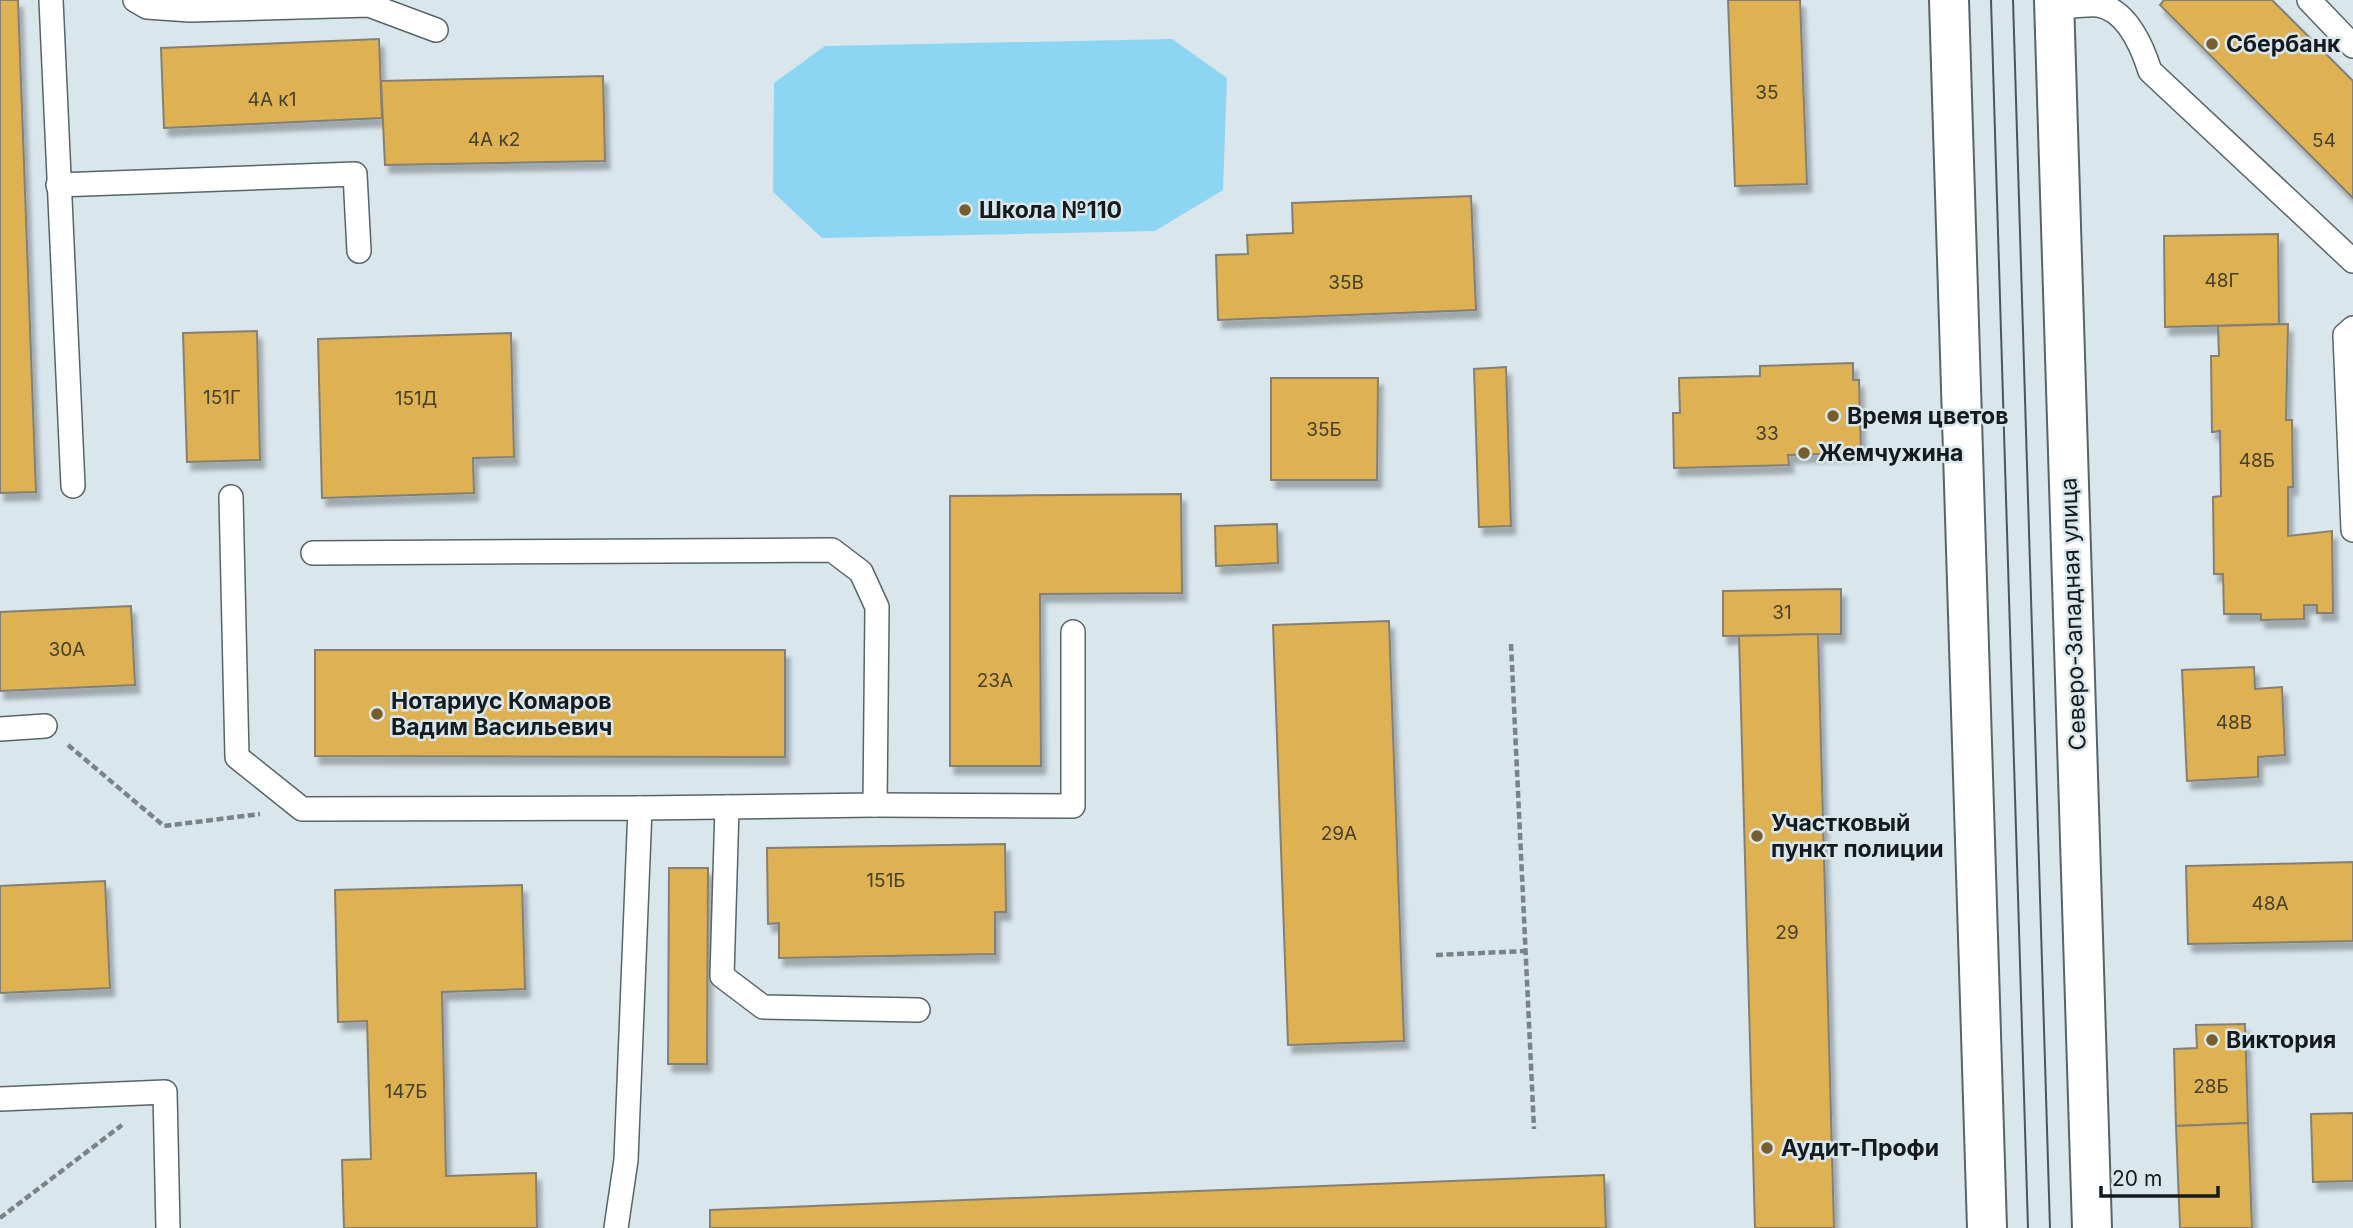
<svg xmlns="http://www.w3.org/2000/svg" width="2353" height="1228" viewBox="0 0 2353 1228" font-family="Inter,sans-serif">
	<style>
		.green { fill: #8cd6f3 }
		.building { fill: #deb153; stroke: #858075; stroke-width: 2; filter: url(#shadow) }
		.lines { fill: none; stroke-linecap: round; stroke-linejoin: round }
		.service-casing { stroke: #586469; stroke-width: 26 }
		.secondary-casing { stroke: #586469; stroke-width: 42 }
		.path { stroke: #7a8387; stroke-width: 4.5; stroke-dasharray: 7 3.5; stroke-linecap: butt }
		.service { stroke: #fff; stroke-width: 23 }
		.secondary { stroke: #fff; stroke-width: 38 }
		.tram { stroke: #4e5558; stroke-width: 2 }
		.poi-dot { fill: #765e2e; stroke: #d9e6ec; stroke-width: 2.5 }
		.labels { text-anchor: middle; stroke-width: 5; stroke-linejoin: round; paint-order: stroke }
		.number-label { font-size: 19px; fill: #47402a }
		.poi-label { font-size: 23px; font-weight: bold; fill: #151a1c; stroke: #d9e6ec; text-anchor: start }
		.street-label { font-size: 23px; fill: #151a1c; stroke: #d9e6ec }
	</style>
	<defs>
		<filter id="shadow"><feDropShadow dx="4.5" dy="8" stdDeviation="2" flood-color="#0004"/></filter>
	</defs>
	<rect width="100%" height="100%" fill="#d9e6ec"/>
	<!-- green -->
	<polygon class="green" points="1172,39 1227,78 1223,190 1155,231 822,238 773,192 774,83 825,46"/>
	<!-- building -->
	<g class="building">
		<polygon points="0,0 18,0 36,492 0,493"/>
		<polygon points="1728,0 1800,0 1807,184 1735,186"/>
		<polygon points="2164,0 2272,0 2353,81 2353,198 2160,5"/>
		<polygon points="379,39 382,118 164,128 161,48"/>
		<polygon points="603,76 605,161 385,165 381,81"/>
		<polygon points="1471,196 1476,310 1218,320 1216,255 1248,254 1247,235 1293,233 1292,203"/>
		<polygon points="2278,234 2279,324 2165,327 2164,236"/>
		<polygon points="2288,324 2286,420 2292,420 2293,487 2288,487 2288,536 2332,531 2333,613 2317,613 2317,605 2304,605 2304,619 2261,620 2261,614 2224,614 2223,574 2214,574 2213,497 2221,496 2220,431 2212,432 2211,356 2219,356 2218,326"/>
		<polygon points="257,331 260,460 187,462 183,333"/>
		<polygon points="511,333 514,457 473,458 474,493 322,498 318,339"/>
		<polygon points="1853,363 1853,380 1859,380 1861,453 1788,455 1789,465 1674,468 1673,413 1680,413 1679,378 1760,376 1760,366"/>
		<polygon points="1506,367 1511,526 1479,527 1474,369"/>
		<polygon points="1271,378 1378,378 1377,480 1271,480"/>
		<polygon points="1181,494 1182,593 1040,594 1041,766 950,766 950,496"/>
		<polygon points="1277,524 1278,563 1216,566 1215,526"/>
		<polygon points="1841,589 1841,634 1723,636 1723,591"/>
		<polygon points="131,606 135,685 0,691 0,612"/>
		<polygon points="1389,621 1404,1041 1288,1045 1273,625"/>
		<polygon points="1818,634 1834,1228 1755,1228 1739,636"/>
		<polygon points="315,650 785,650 785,757 315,756"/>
		<polygon points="2254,667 2255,689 2282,687 2285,755 2258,757 2258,777 2187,781 2182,670"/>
		<polygon points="1005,844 1006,912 995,912 995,954 779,958 779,923 768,924 767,848"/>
		<polygon points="2353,862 2353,941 2188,944 2186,866"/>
		<polygon points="669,868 708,868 707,1064 668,1064"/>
		<polygon points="105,881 110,988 0,993 0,886"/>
		<polygon points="522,885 525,989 442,992 446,1176 536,1173 537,1228 344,1228 342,1160 371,1159 367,1021 338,1022 335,890"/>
		<polygon points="2245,1024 2248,1123 2176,1126 2174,1049 2197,1048 2196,1025"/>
		<polygon points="2353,1113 2353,1181 2313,1182 2311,1114"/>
		<polygon points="2248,1123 2252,1228 2180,1228 2176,1126"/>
		<polygon points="1604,1175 1606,1228 710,1228 710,1210"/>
	</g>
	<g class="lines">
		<defs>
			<g id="service">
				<polyline points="51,0 73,486"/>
				<polyline points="135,0 147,7 190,10 369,5 436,30"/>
				<polyline points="2309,0 2353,46"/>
				<path d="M2054,8c14,-1 30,-4 44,-3 29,5 44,41 52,66l203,190"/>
				<polyline points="58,185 355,174 359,251"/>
				<polyline points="2353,328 2345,335 2353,530"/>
				<polyline points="231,497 237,757 302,809 640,808 626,1160 616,1228"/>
				<polyline points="313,553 832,550 861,572 877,607 875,805 640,808"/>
				<polyline points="0,729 45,726"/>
				<polyline points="875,805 1073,806 1073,632"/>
				<polyline points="727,807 722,976 763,1007 918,1010"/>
				<polyline points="0,1099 165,1092 168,1228"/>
			</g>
			<g id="secondary">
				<polyline points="1949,0 1987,1228"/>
				<polyline points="2054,0 2092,1228"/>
			</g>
		</defs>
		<!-- service casing -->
		<use href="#service" class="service-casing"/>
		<!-- secondary casing -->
		<use href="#secondary" class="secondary-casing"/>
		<!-- path -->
		<g class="path">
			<polyline points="1511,644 1534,1129"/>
			<polyline points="68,745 164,826 260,814"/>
			<polyline points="1436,955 1526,951"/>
			<polyline points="0,1218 122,1125"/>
		</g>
		<!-- service -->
		<use href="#service" class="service"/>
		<!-- secondary -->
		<use href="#secondary" class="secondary"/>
		<!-- tram -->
		<g class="tram">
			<polyline points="1991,0 2028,1228"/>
			<polyline points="2013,0 2050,1228"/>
		</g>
	</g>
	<!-- markers -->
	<g class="poi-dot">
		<circle cx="2212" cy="44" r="7"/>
		<circle cx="965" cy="210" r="7"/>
		<circle cx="1833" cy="416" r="7"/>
		<circle cx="1804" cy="453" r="7"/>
		<circle cx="377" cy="714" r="7"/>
		<circle cx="1757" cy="836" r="7"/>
		<circle cx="2212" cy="1040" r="7"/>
		<circle cx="1767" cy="1148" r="7"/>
	</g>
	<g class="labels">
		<!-- number labels -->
		<g class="number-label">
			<text x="1767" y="99">35</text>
			<text x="272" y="106">4А к1</text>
			<text x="494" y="146">4А к2</text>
			<text x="2324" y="147">54</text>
			<text x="2222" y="287">48Г</text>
			<text x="1346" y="289">35В</text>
			<text x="222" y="404">151Г</text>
			<text x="416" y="405">151Д</text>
			<text x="1324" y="436">35Б</text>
			<text x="1767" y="440">33</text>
			<text x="2257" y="467">48Б</text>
			<text x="1782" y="619">31</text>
			<text x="67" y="656">30А</text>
			<text x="995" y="687">23А</text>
			<text x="2234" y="729">48В</text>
			<text x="1339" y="840">29А</text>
			<text x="886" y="887">151Б</text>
			<text x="2270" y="910">48А</text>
			<text x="1787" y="939">29</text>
			<text x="2211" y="1093">28Б</text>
			<text x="406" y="1098">147Б</text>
		</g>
		<!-- poi labels -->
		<g class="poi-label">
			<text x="2226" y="52">Сбербанк</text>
			<text x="979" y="218">Школа №110</text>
			<text x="1847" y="424">Время цветов</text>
			<text x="1818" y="461">Жемчужина</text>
			<text x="391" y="709">Нотариус Комаров<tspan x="391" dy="26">Вадим Васильевич</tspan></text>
			<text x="1771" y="831">Участковый<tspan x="1771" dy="26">пункт полиции</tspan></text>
			<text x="2226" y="1048">Виктория</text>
			<text x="1781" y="1156">Аудит-Профи</text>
		</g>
		<!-- street labels -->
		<g class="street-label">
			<text transform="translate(2073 614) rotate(-92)" y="8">Северо-Западная улица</text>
		</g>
	</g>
	<!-- scale -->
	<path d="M2101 1186v10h117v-10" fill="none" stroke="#151a1c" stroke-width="3.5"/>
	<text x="2112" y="1186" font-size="21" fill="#151a1c" stroke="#d9e6ec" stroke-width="5" paint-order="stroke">20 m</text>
</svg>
